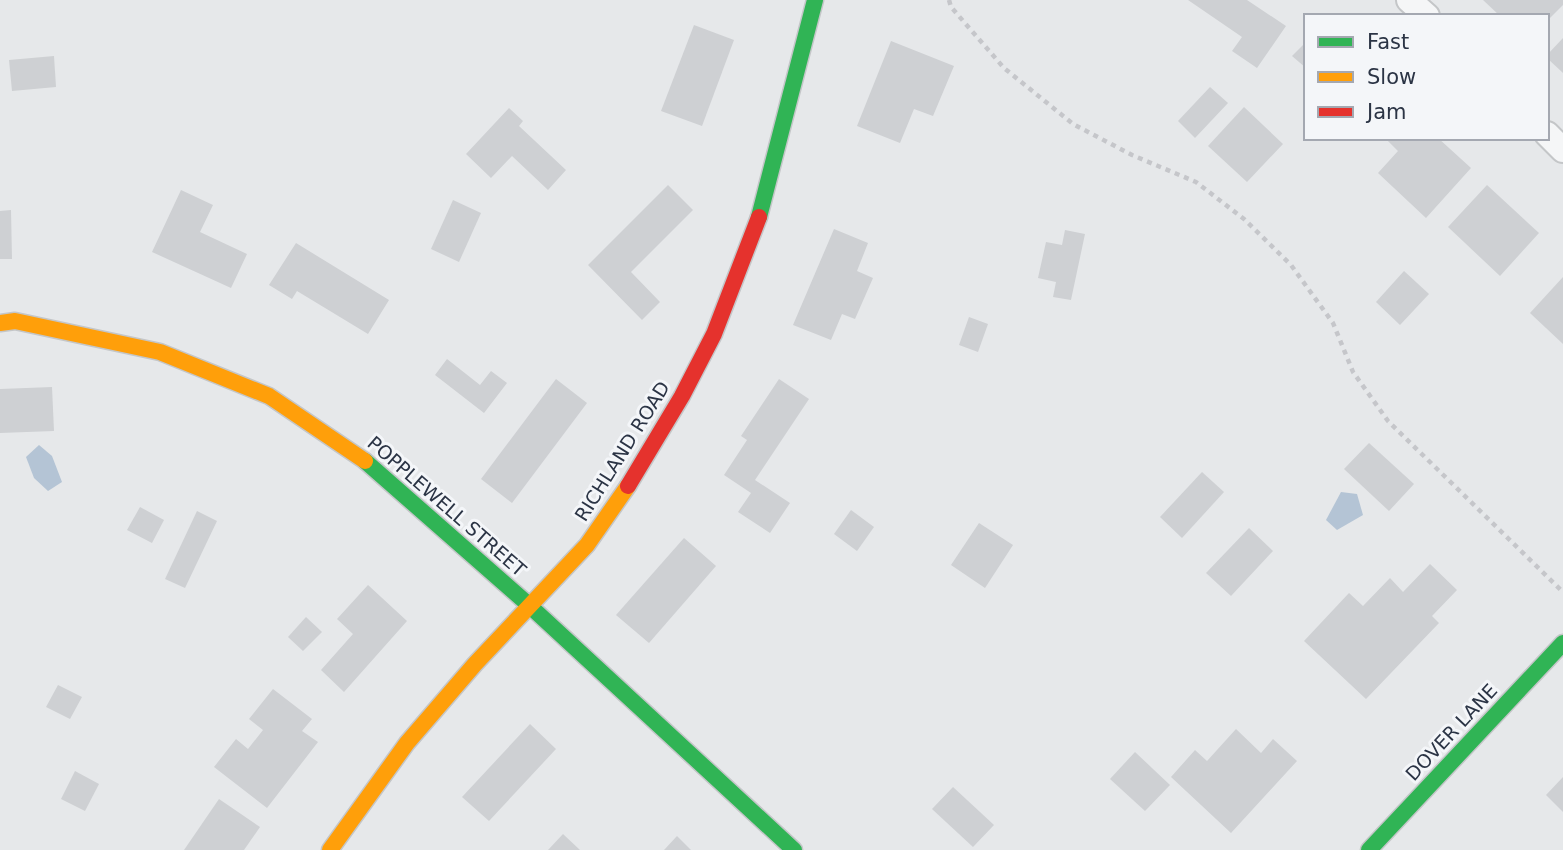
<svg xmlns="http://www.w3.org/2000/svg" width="1563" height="850" viewBox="0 0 1563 850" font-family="'DejaVu Sans',sans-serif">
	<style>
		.water { fill: #b4c4d5 }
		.building { fill: #ced0d3 }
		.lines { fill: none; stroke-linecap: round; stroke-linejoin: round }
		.street-casing { stroke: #c4c6c8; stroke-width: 28 }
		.fast-casing { stroke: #c4c6c8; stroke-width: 19 }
		.slow-casing { stroke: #c4c6c8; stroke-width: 19 }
		.jam-casing { stroke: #c4c6c8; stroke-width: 19 }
		.path { stroke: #c5c6ca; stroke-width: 4.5; stroke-dasharray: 5 5; stroke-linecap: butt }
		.street { stroke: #f5f6f7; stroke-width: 24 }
		.fast { stroke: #30b455; stroke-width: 16 }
		.slow { stroke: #ff9f0a; stroke-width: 16 }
		.jam { stroke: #e5322d; stroke-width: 16 }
		.labels { text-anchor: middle; stroke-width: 6; stroke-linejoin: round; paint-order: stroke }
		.street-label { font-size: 19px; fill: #2b3445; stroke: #f4f6f9 }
	</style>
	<rect width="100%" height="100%" fill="#e6e8ea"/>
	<!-- water -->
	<g class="water">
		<polygon points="39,445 52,456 62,482 48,491 34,478 26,457"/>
		<polygon points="1341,492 1357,494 1363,515 1337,530 1326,520"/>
	</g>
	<!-- building -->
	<g class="building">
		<polygon points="1188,0 1247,0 1286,26 1257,68 1232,51 1242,37"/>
		<polygon points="1483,0 1563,0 1563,5 1547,21 1547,16 1500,16"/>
		<polygon points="694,25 734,40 702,126 661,111"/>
		<polygon points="1563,38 1563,73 1547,58 1547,55"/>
		<polygon points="891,41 954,66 933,116 914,109 900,143 857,126"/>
		<polygon points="1306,42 1306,68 1292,56"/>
		<polygon points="54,56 56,87 12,91 9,60"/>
		<polygon points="1210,87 1228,103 1195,138 1178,121"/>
		<polygon points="1244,107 1283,144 1247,182 1208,146"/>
		<polygon points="509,108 523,121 519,126 566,170 548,190 512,156 491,178 466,154"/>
		<polygon points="1385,138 1438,138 1471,168 1426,218 1378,173 1398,151"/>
		<polygon points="668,185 693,210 631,272 660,302 642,320 588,265"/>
		<polygon points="1487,185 1539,233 1500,276 1448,227"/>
		<polygon points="181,190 213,205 200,232 247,254 231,288 152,252"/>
		<polygon points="453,200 481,213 459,262 431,249"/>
		<polygon points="11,210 12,259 0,259 0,211"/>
		<polygon points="834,229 868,243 857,271 873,278 855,319 842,314 831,340 793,325"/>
		<polygon points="1065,230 1085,234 1071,300 1053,297 1056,282 1038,278 1046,242 1062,245"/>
		<polygon points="296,243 389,300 368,334 297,291 292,299 269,285"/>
		<polygon points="1404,271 1429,294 1400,325 1376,302"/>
		<polygon points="1563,277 1563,344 1530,313"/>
		<polygon points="969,317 988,324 978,352 959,345"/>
		<polygon points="447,359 480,385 491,371 507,383 484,413 435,375"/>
		<polygon points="556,379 587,403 512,503 481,479"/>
		<polygon points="779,379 809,399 755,480 790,503 770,533 738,512 751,493 724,475 747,440 741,436"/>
		<polygon points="52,387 54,431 0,433 0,389"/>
		<polygon points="1369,443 1414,484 1389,511 1344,469"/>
		<polygon points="1202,472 1224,492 1182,538 1160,517"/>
		<polygon points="140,507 164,520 152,543 127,530"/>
		<polygon points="851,510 874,527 857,551 834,534"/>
		<polygon points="197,511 217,521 185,588 165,579"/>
		<polygon points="979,523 1013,545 985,588 951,565"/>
		<polygon points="1249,528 1273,551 1231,596 1206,573"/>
		<polygon points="684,538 716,566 649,643 616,615"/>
		<polygon points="1430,564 1457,590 1432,616 1439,623 1366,699 1304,641 1349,593 1363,606 1390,578 1403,592"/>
		<polygon points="368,585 407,621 344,692 321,670 353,634 337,619"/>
		<polygon points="306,617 322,632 303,651 288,637"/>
		<polygon points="58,685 82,697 70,719 46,707"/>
		<polygon points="273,689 312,719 302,731 318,742 267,808 214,767 236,739 248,749 263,730 249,719"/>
		<polygon points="530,724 556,749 489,821 462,797"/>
		<polygon points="1236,729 1261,753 1273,739 1297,761 1231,833 1171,777 1195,750 1207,761"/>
		<polygon points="1135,752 1170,785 1145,811 1110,779"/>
		<polygon points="75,771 99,784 85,811 61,799"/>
		<polygon points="1563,777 1563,812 1546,795"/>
		<polygon points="953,787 994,825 973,847 932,809"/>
		<polygon points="219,799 260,827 244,850 184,850"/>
		<polygon points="563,834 580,850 548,850"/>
		<polygon points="677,836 691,850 664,850"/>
	</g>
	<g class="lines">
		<defs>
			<g id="street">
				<polyline points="1409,0 1427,16"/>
				<polyline points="1547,134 1563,150"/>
			</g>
			<g id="fast">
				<polyline points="759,217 815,0"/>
				<polyline points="365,461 530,606 794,850"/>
				<polyline points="1369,850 1563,643"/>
			</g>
			<g id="slow">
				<polyline points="0,323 15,321 160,352 269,396 365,461"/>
				<polyline points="330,850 407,743 475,664 587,545 628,486"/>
			</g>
			<polyline id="jam" points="628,486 682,396 714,334 759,217"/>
		</defs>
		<!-- street casing -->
		<use href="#street" class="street-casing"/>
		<!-- fast casing -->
		<use href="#fast" class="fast-casing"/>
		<!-- slow casing -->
		<use href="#slow" class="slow-casing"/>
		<!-- jam casing -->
		<use href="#jam" class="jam-casing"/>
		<!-- path -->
		<polyline class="path" points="949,0 951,7 1004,68 1073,124 1132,155 1196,182 1244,219 1291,265 1333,323 1353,372 1388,421 1563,592"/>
		<!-- street -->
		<use href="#street" class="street"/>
		<!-- fast -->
		<use href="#fast" class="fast"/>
		<!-- slow -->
		<use href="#slow" class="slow"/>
		<!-- jam -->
		<use href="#jam" class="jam"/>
	</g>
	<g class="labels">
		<!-- street labels -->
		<g class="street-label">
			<text transform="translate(622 451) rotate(-58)" y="7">RICHLAND ROAD</text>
			<text transform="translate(447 506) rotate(41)" y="7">POPPLEWELL STREET</text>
			<text transform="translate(1451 732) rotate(-47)" y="7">DOVER LANE</text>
		</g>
	</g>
	<!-- legend -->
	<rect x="1304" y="14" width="245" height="126" fill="#f4f6f9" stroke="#a4a8b1" stroke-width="2"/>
	<rect x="1318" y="37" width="35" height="10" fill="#30b455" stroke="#a4a8b1" stroke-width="2"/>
	<text x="1367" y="49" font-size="21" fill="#2b3445">Fast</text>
	<rect x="1318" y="72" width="35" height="10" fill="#ff9f0a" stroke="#a4a8b1" stroke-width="2"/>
	<text x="1367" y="84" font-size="21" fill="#2b3445">Slow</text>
	<rect x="1318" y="107" width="35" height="10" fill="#e5322d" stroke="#a4a8b1" stroke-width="2"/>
	<text x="1367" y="119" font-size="21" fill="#2b3445">Jam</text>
</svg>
